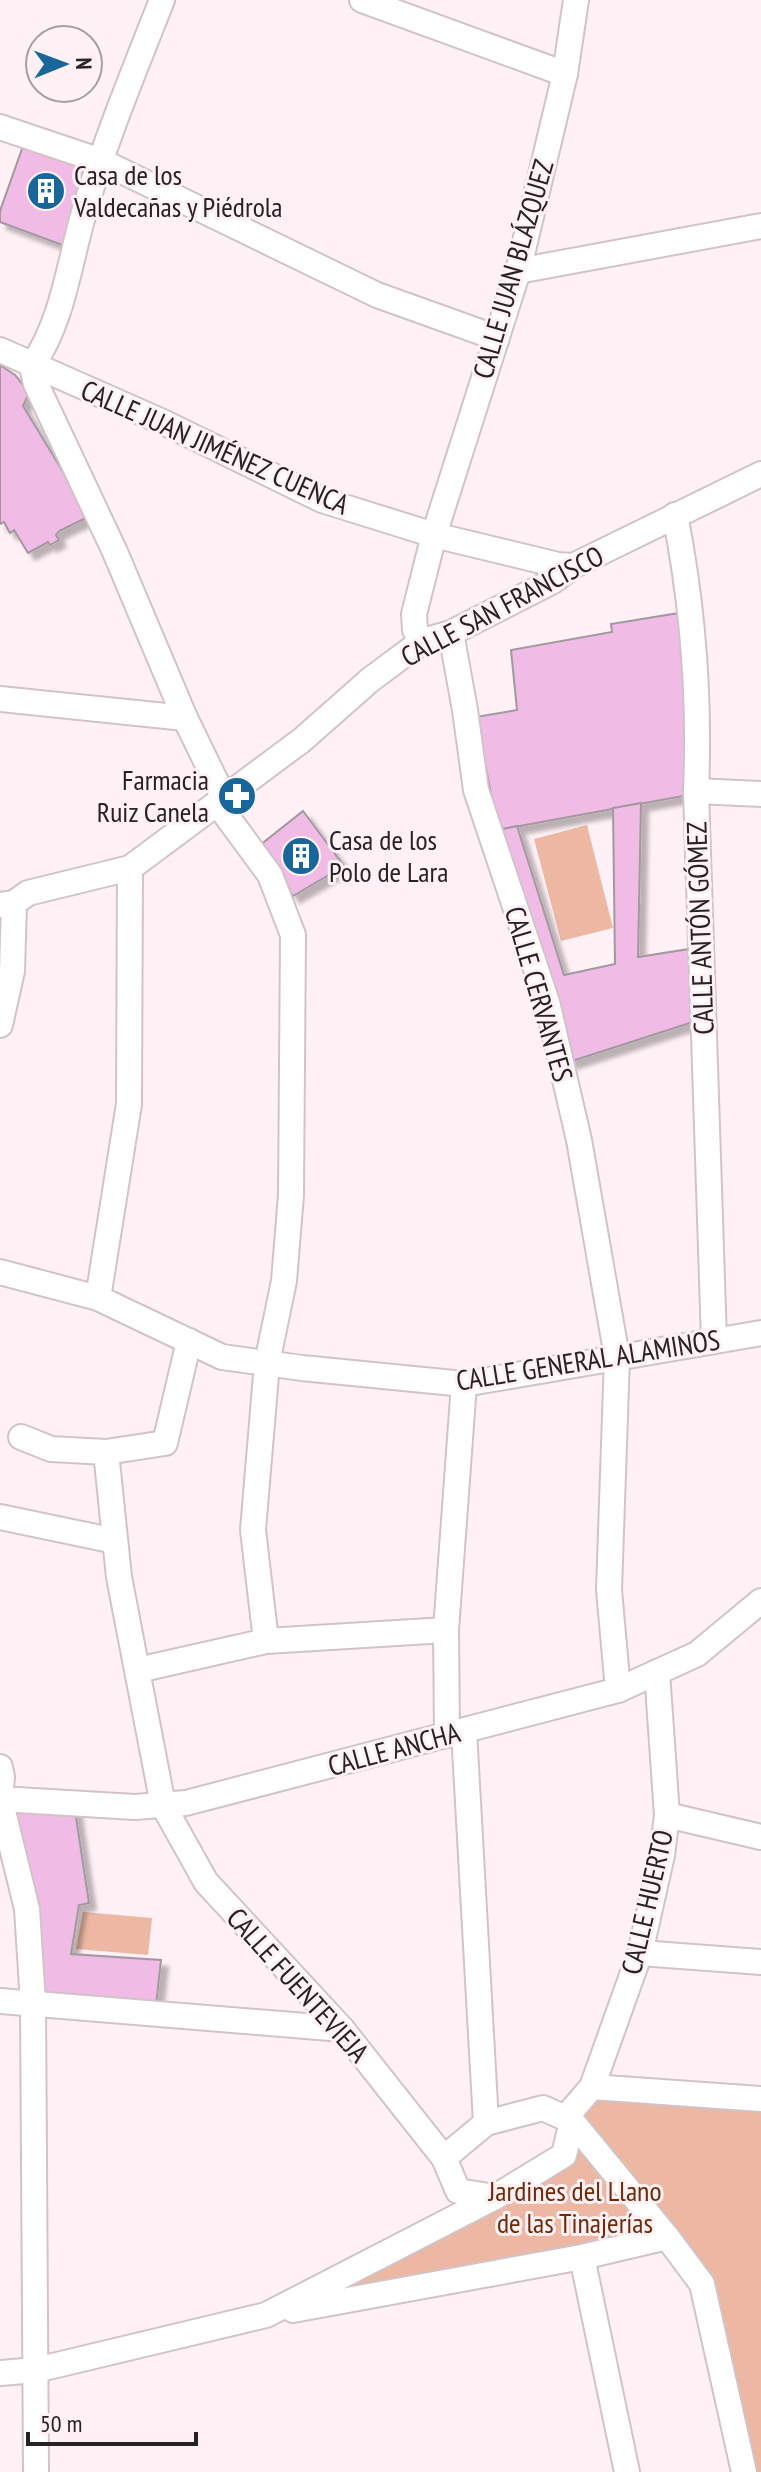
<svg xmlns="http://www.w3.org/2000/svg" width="761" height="2472" viewBox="0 0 761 2472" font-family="'PT Sans Narrow',sans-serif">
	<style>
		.green { fill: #ecb8a4 }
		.building { fill: #f0bce5; stroke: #a2989f; stroke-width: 2; filter: url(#shadow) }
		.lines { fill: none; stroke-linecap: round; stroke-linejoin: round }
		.minor-casing { stroke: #d1c4c8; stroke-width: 28 }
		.minor { stroke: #fff; stroke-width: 24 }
		.labels { text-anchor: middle; stroke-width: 6; stroke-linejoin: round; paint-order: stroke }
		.poi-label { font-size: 28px; fill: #272224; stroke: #fff1f5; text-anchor: start }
		.street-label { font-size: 28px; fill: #272224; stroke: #fff1f5 }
		.park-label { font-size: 28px; fill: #702905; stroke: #fff1f5 }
	</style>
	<defs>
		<filter id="shadow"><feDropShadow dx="7" dy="7" stdDeviation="2" flood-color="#0004"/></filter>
	</defs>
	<rect width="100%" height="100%" fill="#fff1f5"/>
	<!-- green -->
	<g class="green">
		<polygon points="587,825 613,928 561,941 534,839"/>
		<polygon points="83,1912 152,1918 148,1955 76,1949"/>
		<polygon points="592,2087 761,2099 761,2472 744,2472 703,2284 667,2237 266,2315 564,2155"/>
	</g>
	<!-- building -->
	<g class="building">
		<polygon points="23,146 91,171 65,246 0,222 0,211"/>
		<polygon points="0,365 15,375 29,393 23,406 76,493 86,518 59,531 56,535 59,540 50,545 48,542 28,553 14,530 10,533 4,522 0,524"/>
		<polygon points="679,613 691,734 683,796 498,830 476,717 517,710 511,650 612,632 611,624"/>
		<polygon points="641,803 638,957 689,949 693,1022 569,1062 498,830 517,826 564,975 615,964 613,808"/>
		<polygon points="303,811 344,866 293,896 259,846"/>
		<polygon points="0,1799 74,1804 89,1903 79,1905 71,1954 161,1960 155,2014 33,2003"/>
	</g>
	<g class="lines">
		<defs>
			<g id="minor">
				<path d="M162,0c-27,69 -56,138 -77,209 -16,53 -21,110 -53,157l4,18 79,168 70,166 39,80"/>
				<polyline points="362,0 565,74"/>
				<polyline points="0,127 101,161 377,295 497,338"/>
				<polyline points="518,271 761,226"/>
				<polyline points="0,350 165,423 322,500 434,535 558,565 573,566"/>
				<path d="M675,515c18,91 25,183 21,276l18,550"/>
				<polyline points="451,633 465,710 476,790 547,1002 579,1140 617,1357 609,1590 618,1690"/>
				<polyline points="426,640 419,637 415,630 414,614 434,535 518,271 565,74 576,0"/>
				<polyline points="0,699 185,718"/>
				<polyline points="696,791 761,794"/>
				<polyline points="217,803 270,875 293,935 291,1195 284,1281 267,1363 253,1530 266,1641"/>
				<polyline points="0,905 14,903 28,893 130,868 302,740 370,680 413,648 426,640 451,633 553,581 573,566 761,474"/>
				<polyline points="0,1025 12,971 14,903"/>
				<polyline points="0,1272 98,1298 222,1357 302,1368 464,1384 761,1333"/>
				<polyline points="98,1298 129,1104 130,868"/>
				<polyline points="189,1341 165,1443 106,1452 119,1577 163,1805 206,1882 342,2029 444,2158"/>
				<polyline points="21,1437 51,1449 106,1452"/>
				<polyline points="0,1517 115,1541"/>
				<polyline points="138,1670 266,1641 446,1630"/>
				<polyline points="464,1731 486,2123"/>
				<polyline points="447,1735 446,1630 464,1384"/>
				<polyline points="0,1767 2,1777 0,1799 27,1909 33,2003 36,2472"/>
				<polyline points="0,1799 135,1807 186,1803 618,1690 697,1654 761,1601"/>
				<polyline points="667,1815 761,1837"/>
				<polyline points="640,1953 761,1962"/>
				<polyline points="0,2001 342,2029"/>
				<polyline points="592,2087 761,2099"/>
				<polygon points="543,2108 572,2121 564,2155 495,2197 458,2191 444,2158 486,2123"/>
				<polyline points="566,2117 592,2087 640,1953 662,1855 667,1815 657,1672"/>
				<polyline points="572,2121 667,2237 702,2284 744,2472"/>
				<polyline points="582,2257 627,2472"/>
				<polyline points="293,2310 582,2257 667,2237"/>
				<polyline points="0,2373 36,2370 266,2315 495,2197"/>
			</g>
		</defs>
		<!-- minor casing -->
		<use href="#minor" class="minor-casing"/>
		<!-- minor -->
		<use href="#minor" class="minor"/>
	</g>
	<!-- icons -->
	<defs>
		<symbol id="building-disc" viewBox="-11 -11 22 22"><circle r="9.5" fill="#19679a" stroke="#fff1f5"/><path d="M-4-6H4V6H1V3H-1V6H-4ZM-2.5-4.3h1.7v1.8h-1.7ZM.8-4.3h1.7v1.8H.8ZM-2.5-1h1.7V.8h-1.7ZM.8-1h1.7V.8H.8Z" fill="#fff"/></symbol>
		<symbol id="pharmacy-disc" viewBox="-11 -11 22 22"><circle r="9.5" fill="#19679a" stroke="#fff1f5"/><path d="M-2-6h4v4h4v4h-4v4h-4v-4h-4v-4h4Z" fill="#fff"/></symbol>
	</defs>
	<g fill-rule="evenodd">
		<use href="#building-disc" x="24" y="169" width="44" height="44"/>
		<use href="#pharmacy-disc" x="215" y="774" width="44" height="44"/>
		<use href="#building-disc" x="279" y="834" width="44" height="44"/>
	</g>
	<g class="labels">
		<!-- poi labels -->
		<g class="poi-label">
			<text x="74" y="185">Casa de los<tspan x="74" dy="32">Valdecañas y Piédrola</tspan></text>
			<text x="209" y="790" text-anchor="end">Farmacia<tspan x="209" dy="32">Ruiz Canela</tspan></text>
			<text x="329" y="850">Casa de los<tspan x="329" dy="32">Polo de Lara</tspan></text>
		</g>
		<!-- street labels -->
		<g class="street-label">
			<text transform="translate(513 269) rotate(-74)" y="10">CALLE JUAN BLÁZQUEZ</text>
			<text transform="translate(215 447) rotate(24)" y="10">CALLE JUAN JIMÉNEZ CUENCA</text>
			<text transform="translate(502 606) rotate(-28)" y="10">CALLE SAN FRANCISCO</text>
			<text transform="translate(700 928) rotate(-92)" y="10">CALLE ANTÓN GÓMEZ</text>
			<text transform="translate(539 994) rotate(74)" y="10">CALLE CERVANTES</text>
			<text transform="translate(588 1360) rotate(-9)" y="10">CALLE GENERAL ALAMINOS</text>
			<text transform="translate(394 1749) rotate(-15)" y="10">CALLE ANCHA</text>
			<text transform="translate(647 1902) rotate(-77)" y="10">CALLE HUERTO</text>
			<text transform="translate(298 1985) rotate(48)" y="10">CALLE FUENTEVIEJA</text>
		</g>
		<!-- park labels -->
		<g class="park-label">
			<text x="575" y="2201">Jardines del Llano<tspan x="575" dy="32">de las Tinajerías</tspan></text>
		</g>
	</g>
	<!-- north arrow -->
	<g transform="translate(64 64) rotate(89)"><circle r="38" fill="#fff1f5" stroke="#a99ea1" stroke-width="2"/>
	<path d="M0-6L14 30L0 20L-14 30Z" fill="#19679a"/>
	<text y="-12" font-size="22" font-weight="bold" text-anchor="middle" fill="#272224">N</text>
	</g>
	<!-- scale -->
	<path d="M28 2432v12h168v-12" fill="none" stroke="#272224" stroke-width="4"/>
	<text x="40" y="2432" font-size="24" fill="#272224" stroke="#fff1f5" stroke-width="6" paint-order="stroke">50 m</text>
</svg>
